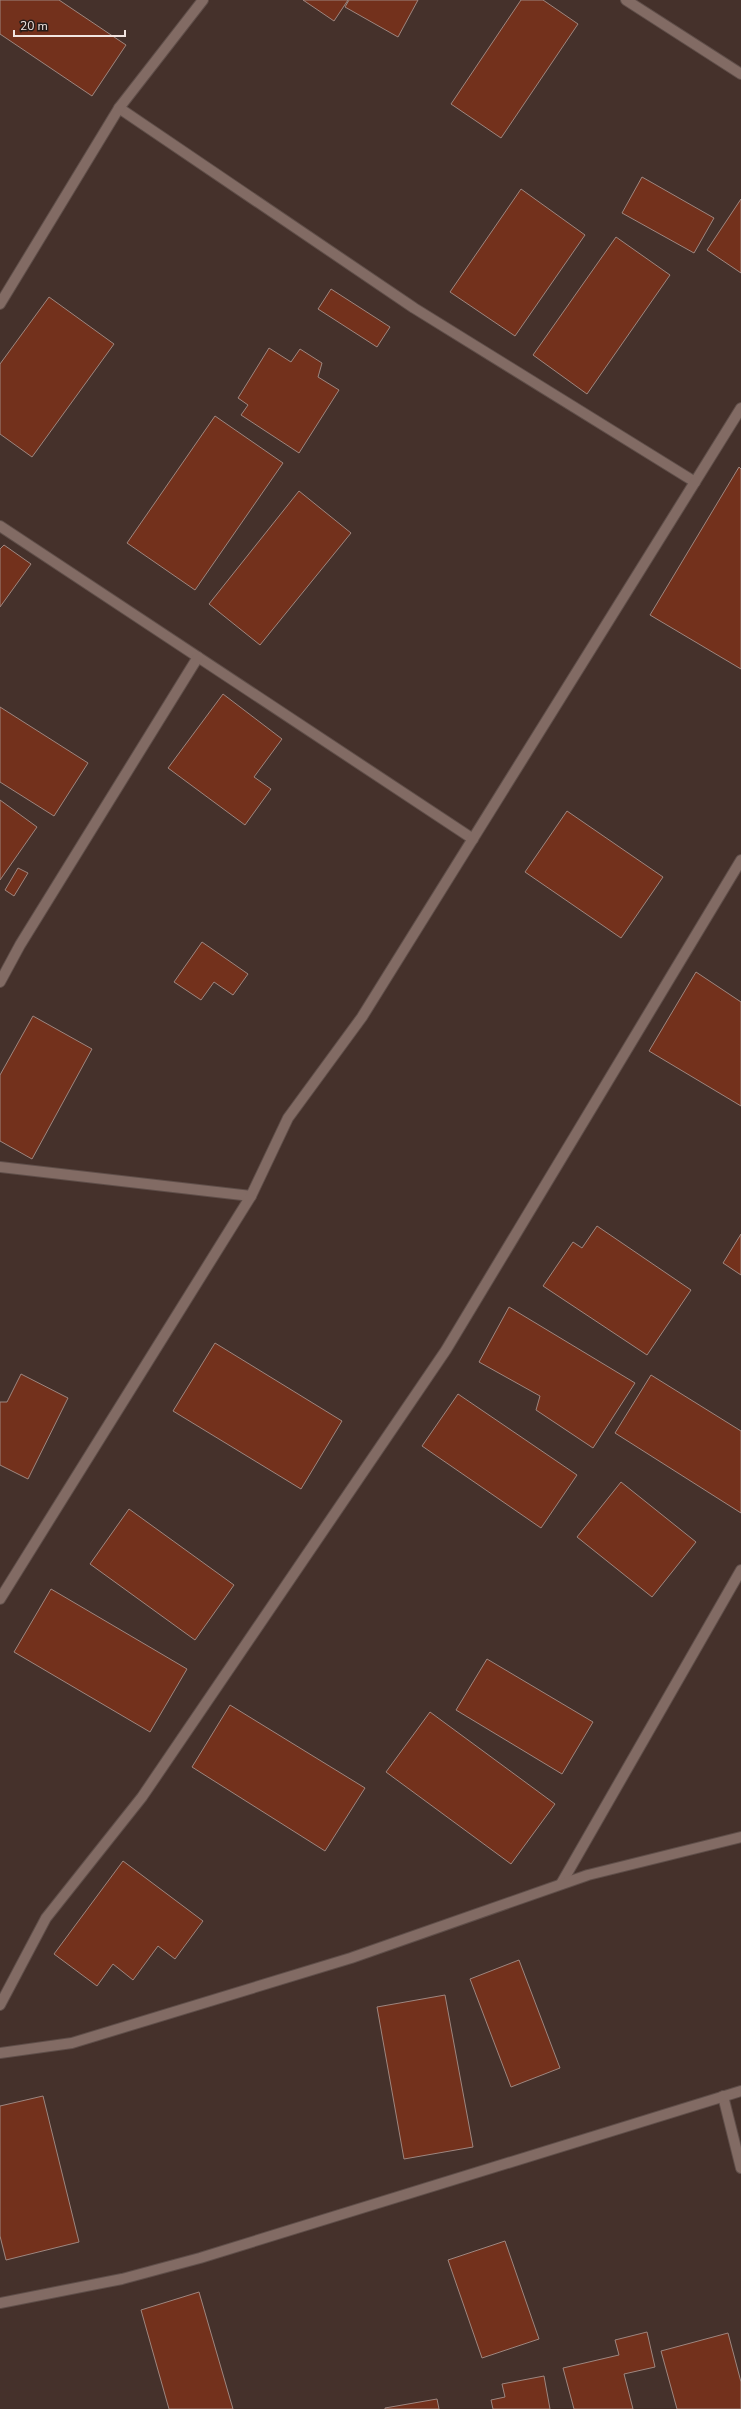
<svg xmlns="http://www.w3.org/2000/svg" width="741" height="2409" viewBox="0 0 741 2409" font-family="'Nunito Sans',sans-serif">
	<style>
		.building { fill: #73311c; stroke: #9e867f }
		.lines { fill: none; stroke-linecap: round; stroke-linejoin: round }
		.minor-casing { stroke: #5f4e49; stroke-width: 12 }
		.minor { stroke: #826b64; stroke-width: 10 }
	</style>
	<rect width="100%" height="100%" fill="#45312b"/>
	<!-- building -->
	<g class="building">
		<polygon points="0,0 59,0 126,45 92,96 0,34"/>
		<polygon points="303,0 348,0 334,21"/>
		<polygon points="349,0 418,0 398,37 345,7"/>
		<polygon points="521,0 543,0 578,24 501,138 451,104"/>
		<polygon points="642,177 714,218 694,253 622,213"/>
		<polygon points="521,189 585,235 515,336 450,292"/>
		<polygon points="741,199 741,273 707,250"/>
		<polygon points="616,237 670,275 587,394 533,355"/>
		<polygon points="331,289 390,327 377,347 318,309"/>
		<polygon points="49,297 114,344 32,457 0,434 0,364"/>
		<polygon points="269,348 291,362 300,349 322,363 318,377 339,390 299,453 241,415 248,405 238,398"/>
		<polygon points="215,416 283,463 195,590 127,543"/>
		<polygon points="739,467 741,469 741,669 650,615"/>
		<polygon points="299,491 351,533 260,645 209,604"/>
		<polygon points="4,545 31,564 0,607 0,549"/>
		<polygon points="223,694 282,739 254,777 271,789 245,825 168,768"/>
		<polygon points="0,707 88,763 54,816 0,782"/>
		<polygon points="0,800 37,827 0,880"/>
		<polygon points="567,811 663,877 621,938 525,872"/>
		<polygon points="18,868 28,873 14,896 5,890"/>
		<polygon points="202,942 248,974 233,995 214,982 201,1000 174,982"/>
		<polygon points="696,972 741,1002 741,1106 649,1051"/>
		<polygon points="33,1016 92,1049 32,1159 0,1141 0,1075"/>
		<polygon points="597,1226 691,1290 647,1355 543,1286 573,1242 582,1248"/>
		<polygon points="741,1234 741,1275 723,1263"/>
		<polygon points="509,1307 635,1383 593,1448 536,1410 540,1396 479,1362"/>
		<polygon points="215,1343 342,1421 301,1489 173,1411"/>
		<polygon points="21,1374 68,1398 28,1479 0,1465 0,1402 7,1402"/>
		<polygon points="651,1375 741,1431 741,1513 615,1433"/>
		<polygon points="458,1394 577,1475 541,1528 422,1446"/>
		<polygon points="621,1482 696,1542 652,1597 577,1537"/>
		<polygon points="129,1509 234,1585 195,1640 90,1564"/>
		<polygon points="51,1589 187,1669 150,1732 14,1652"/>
		<polygon points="487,1659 593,1722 562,1774 456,1710"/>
		<polygon points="230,1705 365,1788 325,1851 192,1767"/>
		<polygon points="430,1712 555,1804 511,1864 386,1772"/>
		<polygon points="123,1861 203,1921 175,1959 158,1946 133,1980 113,1964 97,1986 54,1954"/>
		<polygon points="519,1960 560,2068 511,2087 470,1979"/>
		<polygon points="445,1995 473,2147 404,2159 377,2007"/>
		<polygon points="43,2096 79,2242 6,2260 0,2236 0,2106"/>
		<polygon points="505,2241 539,2339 482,2358 448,2260"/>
		<polygon points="199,2292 233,2409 169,2409 141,2310"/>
		<polygon points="647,2332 655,2367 624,2374 633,2409 574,2409 563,2368 619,2355 615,2340"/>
		<polygon points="728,2333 741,2382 741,2409 677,2409 661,2351"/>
		<polygon points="544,2376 550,2409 493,2409 491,2400 505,2397 502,2384"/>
		<polygon points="437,2399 439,2409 385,2409 385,2408"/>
	</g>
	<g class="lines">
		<defs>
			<g id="minor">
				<polyline points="626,0 741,74"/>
				<polyline points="119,108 414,308 695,482"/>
				<polyline points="0,304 119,108 203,0"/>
				<polyline points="0,526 473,839"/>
				<polyline points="0,982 20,945 198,657"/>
				<polyline points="0,1167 251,1196"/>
				<polyline points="0,1599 251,1196 288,1118 362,1017 741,408"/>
				<polyline points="561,1884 741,1570"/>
				<polyline points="0,2005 46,1918 142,1797 446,1350 741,860"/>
				<polyline points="0,2053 72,2043 351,1958 588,1875 741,1837"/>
				<polyline points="723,2096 741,2168"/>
				<polyline points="0,2303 122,2279 200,2258 741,2091"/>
			</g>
		</defs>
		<!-- minor casing -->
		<use href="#minor" class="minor-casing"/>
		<!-- minor -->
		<use href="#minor" class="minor"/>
	</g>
	<!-- scale -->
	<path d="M14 30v6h111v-6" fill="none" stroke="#f2e5e1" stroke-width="2"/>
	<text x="20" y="30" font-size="12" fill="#f2e5e1" stroke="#251c19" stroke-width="3" paint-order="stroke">20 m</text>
</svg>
